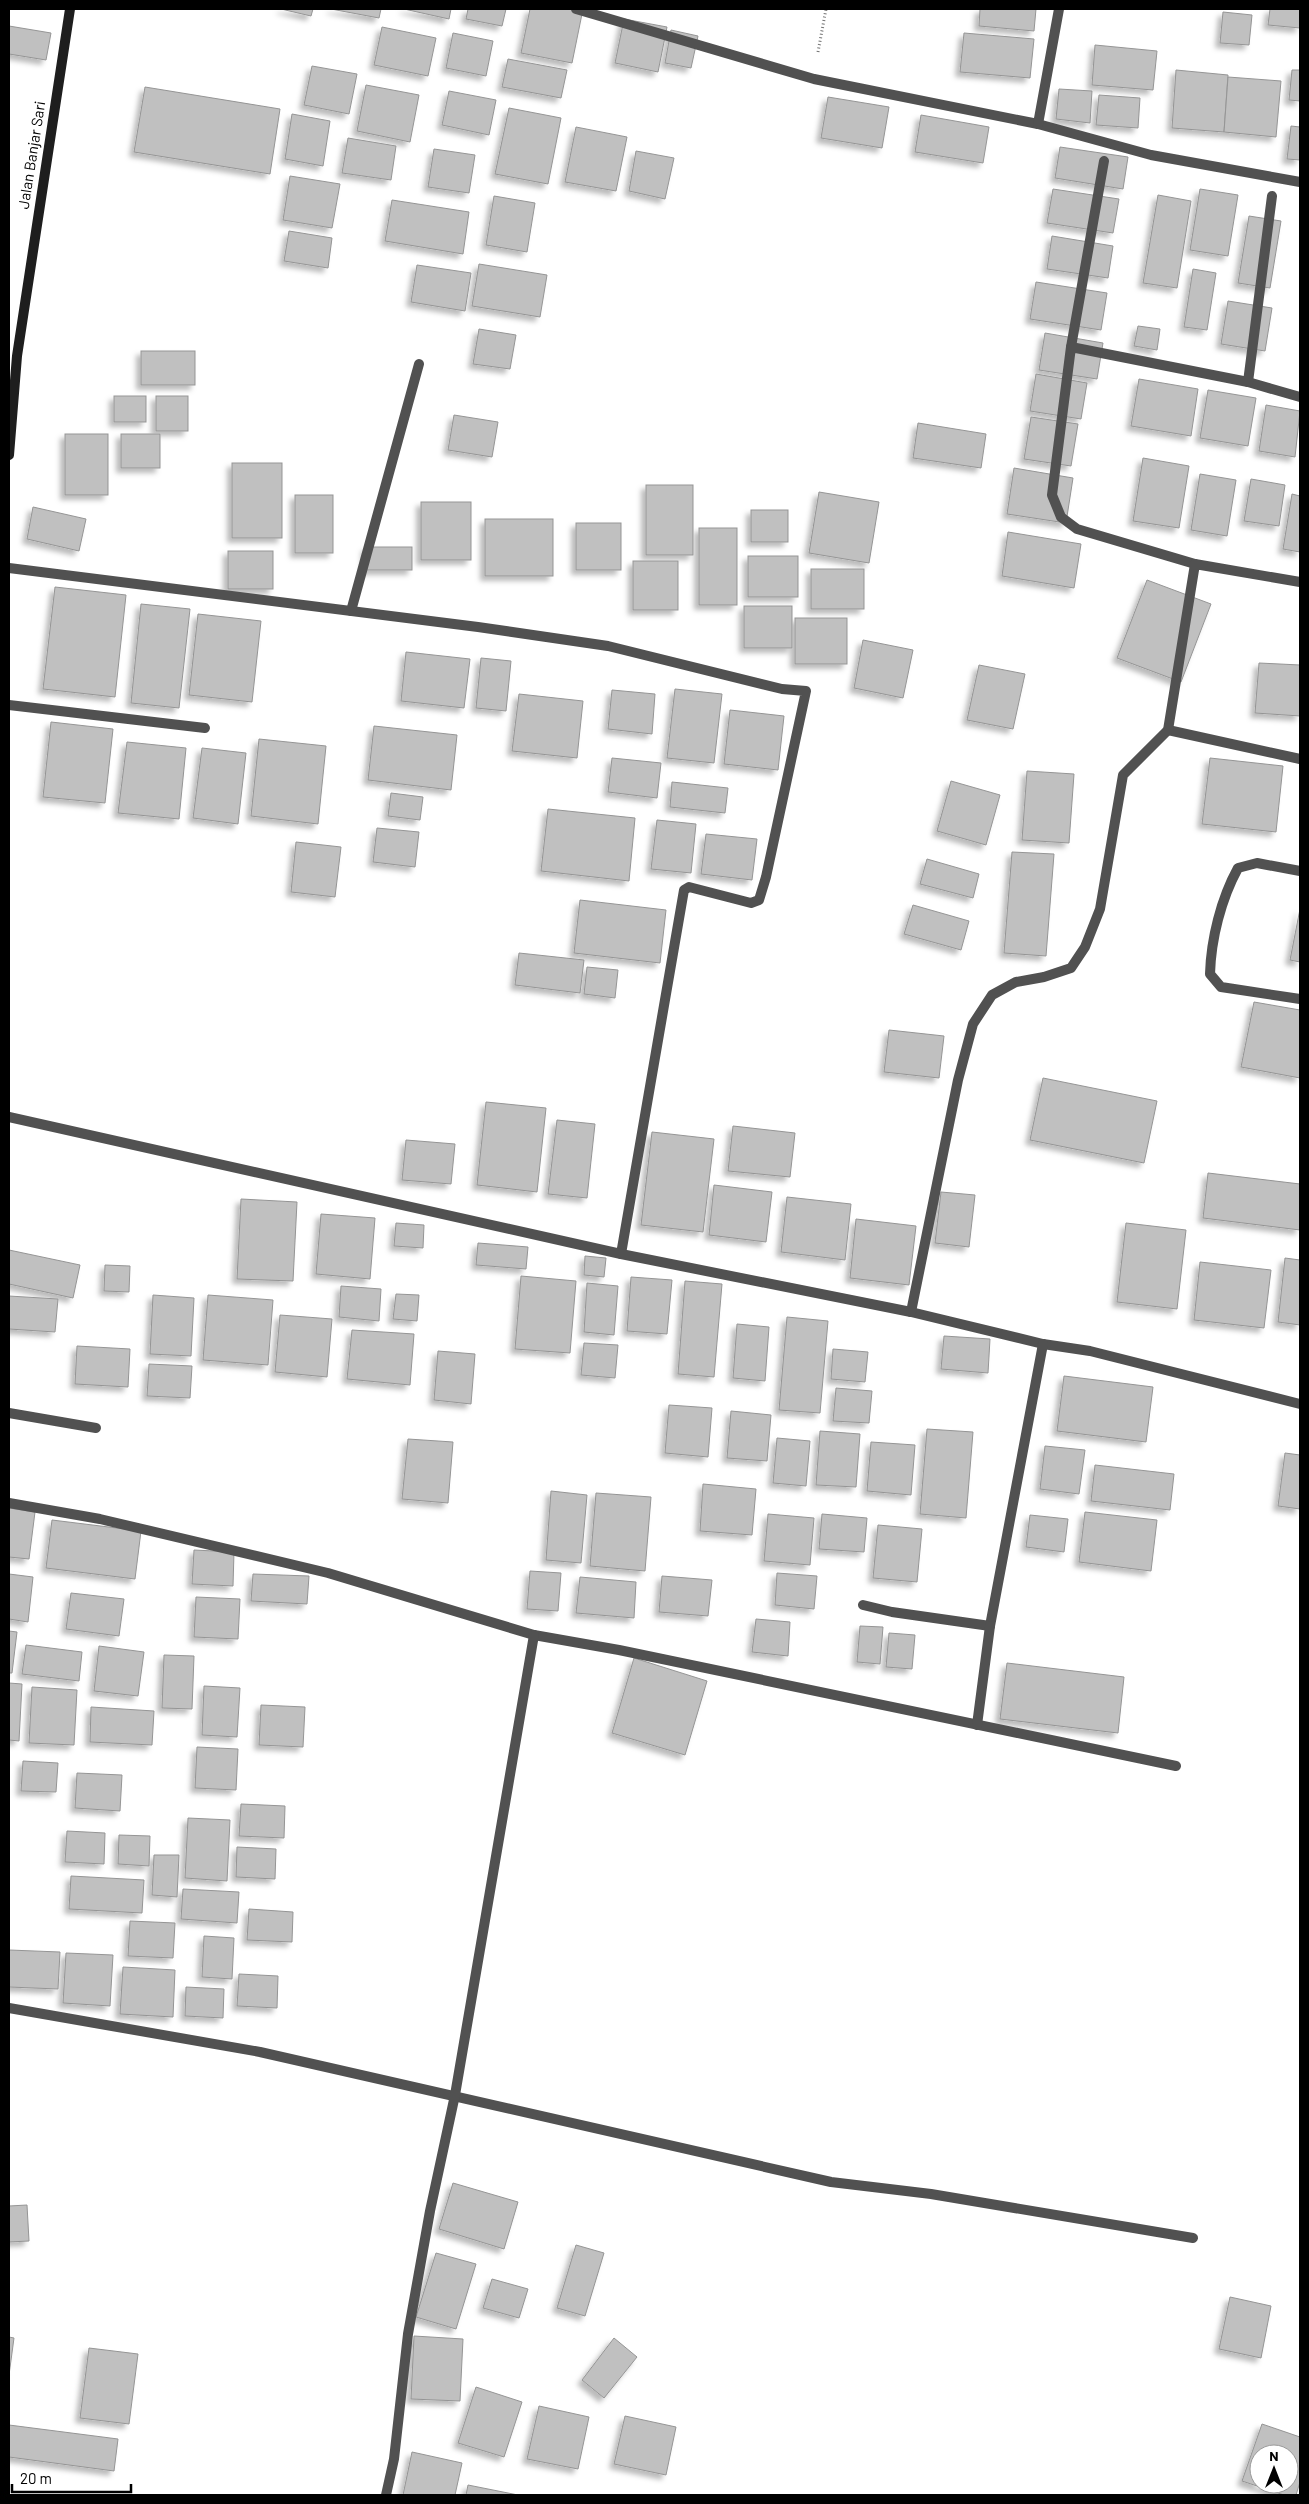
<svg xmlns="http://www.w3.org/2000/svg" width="1309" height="2504" viewBox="0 0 1309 2504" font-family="Barlow,sans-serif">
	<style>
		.building { fill: #c0c0c0; stroke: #959595; fill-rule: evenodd; filter: url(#shadow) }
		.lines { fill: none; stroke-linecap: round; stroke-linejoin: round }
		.path { stroke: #737373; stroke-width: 3; stroke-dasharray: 1 2.5; stroke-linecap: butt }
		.street { stroke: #515151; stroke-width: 10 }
		.secondary { stroke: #1e1e1e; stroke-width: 10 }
		.labels { text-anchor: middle; stroke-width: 4; stroke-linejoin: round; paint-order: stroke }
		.street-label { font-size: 15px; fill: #000; stroke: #fff }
	</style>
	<defs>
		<filter id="shadow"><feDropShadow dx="-4.5" dy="4.5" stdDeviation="2.5" flood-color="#0004"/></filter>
	</defs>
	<rect width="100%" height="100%" fill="#fff"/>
	<!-- building -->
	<g class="building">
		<polygon points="281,9 313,9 311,16"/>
		<polygon points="331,9 381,9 379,18"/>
		<polygon points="404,9 451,9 449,19"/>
		<polygon points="468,9 506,9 502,26 466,19"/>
		<polygon points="530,9 583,9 572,63 521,53"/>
		<polygon points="980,9 1036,9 1034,31 979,26"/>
		<polygon points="1270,9 1300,9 1300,28 1268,25"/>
		<polygon points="1223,12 1252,15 1249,45 1220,43"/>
		<polygon points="624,19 667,27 658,72 615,63"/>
		<polygon points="9,26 51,33 46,60 9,54"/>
		<polygon points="382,27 436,38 428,76 374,65"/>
		<polygon points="671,30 698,36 691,68 665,63"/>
		<polygon points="453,33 493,41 486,76 446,68"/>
		<polygon points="964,33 1034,39 1030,78 960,72"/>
		<polygon points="1095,45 1157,51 1153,90 1092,85"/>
		<polygon points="508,59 567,70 561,98 502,87"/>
		<polygon points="312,66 357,74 349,114 304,105"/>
		<polygon points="1176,70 1228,75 1224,132 1172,128"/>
		<polygon points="1292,70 1300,70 1300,101 1289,100"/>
		<polygon points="1228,77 1281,81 1276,137 1224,132"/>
		<polygon points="366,85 419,95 410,142 357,131"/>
		<polygon points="145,87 280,109 270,174 134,152"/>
		<polygon points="1059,89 1092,91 1090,123 1056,119"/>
		<polygon points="449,91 496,100 489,135 442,125"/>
		<polygon points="1099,95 1140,98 1138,128 1096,125"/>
		<polygon points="828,97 889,107 882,148 821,138"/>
		<polygon points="509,108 561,118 548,184 495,174"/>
		<polygon points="292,114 330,121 323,166 285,159"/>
		<polygon points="921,115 989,127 983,163 915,152"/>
		<polygon points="1291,126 1300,127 1300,160 1287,159"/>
		<polygon points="576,127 627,137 616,191 565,182"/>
		<polygon points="348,138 396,146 391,180 342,173"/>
		<polygon points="1060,147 1128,157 1123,189 1055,178"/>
		<polygon points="434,149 475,155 469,193 428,187"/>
		<polygon points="636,151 674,158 665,199 629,191"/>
		<polygon points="290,176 340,184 332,228 283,220"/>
		<polygon points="1053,189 1119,199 1113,233 1047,223"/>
		<polygon points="1200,189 1238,195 1228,256 1190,250"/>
		<polygon points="1158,195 1191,201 1177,288 1143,283"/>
		<polygon points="494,196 535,203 527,252 486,245"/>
		<polygon points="392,200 469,212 463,254 385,241"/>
		<polygon points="1249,216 1281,221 1270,288 1238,283"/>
		<polygon points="289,231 332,238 328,268 284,261"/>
		<polygon points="1052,236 1113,246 1108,278 1047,269"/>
		<polygon points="479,264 547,275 540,317 472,306"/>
		<polygon points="417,265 471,273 465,311 411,302"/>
		<polygon points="1193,269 1216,273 1207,330 1184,327"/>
		<polygon points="1036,282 1107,293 1101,330 1030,319"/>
		<polygon points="1228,301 1272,308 1265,351 1221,344"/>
		<polygon points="1138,326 1160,329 1157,350 1134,346"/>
		<polygon points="479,329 516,335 510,369 473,364"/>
		<polygon points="1045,333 1103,343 1097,379 1039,370"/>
		<rect x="141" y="351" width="54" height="34"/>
		<polygon points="1036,374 1087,383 1081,419 1030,411"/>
		<polygon points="1139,379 1198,389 1191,436 1131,426"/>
		<polygon points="1208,390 1256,398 1248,446 1200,438"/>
		<rect x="114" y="396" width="32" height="26"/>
		<rect x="156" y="396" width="32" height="35"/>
		<polygon points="1266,405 1300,411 1295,457 1259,451"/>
		<polygon points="454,415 498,422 492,457 448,450"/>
		<polygon points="1031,417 1078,424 1071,466 1024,459"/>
		<polygon points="918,423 986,434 981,468 913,458"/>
		<rect x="65" y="434" width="43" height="61"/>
		<rect x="121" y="434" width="39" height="34"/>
		<polygon points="1143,458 1189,466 1179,528 1133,521"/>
		<rect x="232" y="463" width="50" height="75"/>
		<polygon points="1014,468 1073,478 1066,523 1007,514"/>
		<polygon points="1200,474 1236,480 1227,536 1191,530"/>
		<polygon points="1251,479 1285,485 1279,526 1244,521"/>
		<rect x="646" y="485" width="47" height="70"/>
		<polygon points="819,492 879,502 869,563 809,553"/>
		<polygon points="1292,494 1300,496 1300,552 1283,549"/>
		<rect x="295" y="495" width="38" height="58"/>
		<rect x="421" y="502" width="50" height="58"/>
		<polygon points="33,507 86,519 79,551 27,539"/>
		<rect x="751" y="510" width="37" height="32"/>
		<rect x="485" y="519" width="68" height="57"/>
		<rect x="576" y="523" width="45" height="47"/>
		<rect x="699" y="528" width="38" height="77"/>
		<polygon points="1008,532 1081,544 1074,588 1002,576"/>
		<rect x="366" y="547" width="46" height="23"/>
		<rect x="228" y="551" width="45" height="38"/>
		<rect x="748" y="556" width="50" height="41"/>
		<rect x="633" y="561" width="45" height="49"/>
		<rect x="811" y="569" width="53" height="40"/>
		<polygon points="1147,580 1211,604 1181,682 1117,658"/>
		<polygon points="55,587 126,595 115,697 43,689"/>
		<polygon points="141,604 190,609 179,708 131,703"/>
		<rect x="744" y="606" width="48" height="42"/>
		<polygon points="198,614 261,621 252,702 189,695"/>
		<rect x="795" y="618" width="52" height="46"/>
		<polygon points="863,640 913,650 903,698 854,688"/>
		<polygon points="406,652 470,659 464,708 401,701"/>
		<polygon points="481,658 511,661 506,711 476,708"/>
		<polygon points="1259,663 1300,665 1300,716 1255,713"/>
		<polygon points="979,665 1025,674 1013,729 967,720"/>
		<polygon points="675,689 722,694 714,763 667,758"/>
		<polygon points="612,690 655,694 652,734 608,729"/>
		<polygon points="519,694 583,701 577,758 512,751"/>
		<polygon points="730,710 784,716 778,770 724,764"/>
		<polygon points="51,722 113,729 105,803 43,797"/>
		<polygon points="374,726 457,735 451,790 368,780"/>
		<polygon points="259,739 326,746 318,824 251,816"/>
		<polygon points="127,742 186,748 179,819 118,813"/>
		<polygon points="202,748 246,753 238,824 193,818"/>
		<polygon points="612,758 661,763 657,798 608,792"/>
		<polygon points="1210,758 1283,766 1276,832 1202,824"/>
		<polygon points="1027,771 1074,774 1069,843 1022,840"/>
		<polygon points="951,781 1000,795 986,845 937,831"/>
		<polygon points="672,782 728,788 725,813 670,807"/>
		<polygon points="391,793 423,797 420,820 388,816"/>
		<polygon points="548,809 635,818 629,881 541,871"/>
		<polygon points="657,820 696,824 691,873 651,869"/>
		<polygon points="377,828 419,832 415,867 373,862"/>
		<polygon points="706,834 757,839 752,880 701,874"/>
		<polygon points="296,842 341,847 335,897 291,892"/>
		<polygon points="1012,852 1054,854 1046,956 1004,953"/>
		<polygon points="927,859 979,874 973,898 920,884"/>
		<polygon points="580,900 666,910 660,963 574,953"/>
		<polygon points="913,905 969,921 961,950 904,934"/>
		<polygon points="1300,909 1300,962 1290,960"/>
		<polygon points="519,953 584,960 580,993 515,985"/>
		<polygon points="587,967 618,970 615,998 584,994"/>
		<polygon points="1254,1002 1300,1010 1300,1078 1241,1067"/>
		<polygon points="889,1030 944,1036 939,1078 884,1072"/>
		<polygon points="1043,1078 1157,1101 1144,1163 1030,1140"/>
		<polygon points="486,1102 546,1108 537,1192 477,1185"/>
		<polygon points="557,1120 595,1124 587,1198 548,1194"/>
		<polygon points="733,1126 795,1133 790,1177 728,1171"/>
		<polygon points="652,1132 714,1139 703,1232 641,1225"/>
		<polygon points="406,1140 455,1144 451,1184 402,1180"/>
		<polygon points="1208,1173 1300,1184 1300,1230 1203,1218"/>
		<polygon points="714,1185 772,1192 766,1242 709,1235"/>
		<polygon points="941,1192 975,1195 969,1247 935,1243"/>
		<polygon points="787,1197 851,1204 845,1260 781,1252"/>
		<polygon points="241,1199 297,1202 293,1281 237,1279"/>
		<polygon points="321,1214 375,1218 370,1279 316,1274"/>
		<polygon points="856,1219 916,1226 909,1285 850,1278"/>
		<polygon points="396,1223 424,1225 423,1248 394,1246"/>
		<polygon points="1126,1223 1186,1230 1177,1309 1117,1302"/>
		<polygon points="478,1243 528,1247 526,1269 476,1265"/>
		<polygon points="9,1250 80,1265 73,1298 9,1284"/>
		<polygon points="585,1256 606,1258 604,1277 584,1275"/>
		<polygon points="1285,1258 1300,1260 1300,1325 1278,1322"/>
		<polygon points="1200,1262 1271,1270 1264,1328 1194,1320"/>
		<polygon points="105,1265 130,1266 129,1292 104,1291"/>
		<polygon points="521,1276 576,1281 570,1353 515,1349"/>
		<polygon points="631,1277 672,1280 667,1334 627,1331"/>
		<polygon points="685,1281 722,1284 714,1377 678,1374"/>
		<polygon points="587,1283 618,1286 614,1335 584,1332"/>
		<polygon points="341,1286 381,1289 379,1321 339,1317"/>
		<polygon points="396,1294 419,1295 417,1321 393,1319"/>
		<polygon points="153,1295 194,1298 191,1356 150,1354"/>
		<polygon points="208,1295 273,1300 268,1365 203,1360"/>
		<polygon points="9,1296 58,1299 55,1332 9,1329"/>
		<polygon points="280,1315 332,1319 327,1377 275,1372"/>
		<polygon points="787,1317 828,1321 820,1413 779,1410"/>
		<polygon points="737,1324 769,1327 765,1381 733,1378"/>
		<polygon points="352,1330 414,1334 410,1385 347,1379"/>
		<polygon points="944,1336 990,1339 988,1373 941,1369"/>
		<polygon points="584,1343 618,1345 615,1378 581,1375"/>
		<polygon points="77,1346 130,1349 128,1387 75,1384"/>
		<polygon points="833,1349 868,1352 865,1382 831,1379"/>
		<polygon points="438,1351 475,1354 471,1404 434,1400"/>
		<polygon points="149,1364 192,1366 190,1398 147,1396"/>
		<polygon points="1064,1376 1153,1387 1146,1442 1057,1431"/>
		<polygon points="836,1388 872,1391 869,1423 833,1421"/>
		<polygon points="669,1405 712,1408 708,1457 665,1453"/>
		<polygon points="731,1411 771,1415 767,1461 727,1458"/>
		<polygon points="927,1429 973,1432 966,1518 920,1514"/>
		<polygon points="820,1431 860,1434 856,1487 816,1485"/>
		<polygon points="777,1438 810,1441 806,1486 773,1483"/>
		<polygon points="408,1439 453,1442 448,1503 402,1499"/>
		<polygon points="871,1442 915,1445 911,1495 867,1491"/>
		<polygon points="1045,1446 1085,1450 1079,1494 1040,1489"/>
		<polygon points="1285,1453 1300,1455 1300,1509 1278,1506"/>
		<polygon points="1095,1465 1174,1474 1170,1510 1091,1501"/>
		<polygon points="703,1484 756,1489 752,1535 700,1531"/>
		<polygon points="551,1491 587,1495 581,1563 546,1560"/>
		<polygon points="596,1493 651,1497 645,1571 590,1566"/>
		<polygon points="9,1508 35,1512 29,1559 9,1557"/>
		<polygon points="1085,1512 1157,1520 1151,1571 1079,1562"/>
		<polygon points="768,1514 814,1518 810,1565 764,1561"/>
		<polygon points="822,1514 867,1518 864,1552 819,1549"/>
		<polygon points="1030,1515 1068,1519 1064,1552 1026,1547"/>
		<polygon points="52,1520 141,1531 135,1579 46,1568"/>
		<polygon points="878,1525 922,1529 917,1582 873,1578"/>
		<polygon points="194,1550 234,1552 233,1586 192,1584"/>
		<polygon points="530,1571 561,1573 558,1611 527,1609"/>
		<polygon points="777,1573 817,1576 814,1609 775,1605"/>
		<polygon points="9,1574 33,1577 28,1622 9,1619"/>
		<polygon points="253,1574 309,1576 307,1604 251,1601"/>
		<polygon points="662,1576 712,1580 708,1616 659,1612"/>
		<polygon points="580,1577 636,1582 634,1618 576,1613"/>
		<polygon points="71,1593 124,1599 119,1636 66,1629"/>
		<polygon points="196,1597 240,1599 238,1639 194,1637"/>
		<polygon points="756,1619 790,1622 788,1656 752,1652"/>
		<polygon points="860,1626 883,1627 880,1664 857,1662"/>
		<polygon points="9,1631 17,1632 12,1673 9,1673"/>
		<polygon points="889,1633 915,1635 912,1669 886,1667"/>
		<polygon points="26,1645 82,1652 79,1681 22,1674"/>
		<polygon points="99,1646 144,1652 138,1696 94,1691"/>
		<polygon points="164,1655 194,1656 192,1709 162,1708"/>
		<polygon points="634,1658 707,1681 685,1755 612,1733"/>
		<polygon points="1007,1663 1124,1677 1118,1733 1000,1719"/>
		<polygon points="9,1683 22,1684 19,1741 9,1740"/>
		<polygon points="204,1686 240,1688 237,1737 202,1735"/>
		<polygon points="32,1687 77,1690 74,1745 29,1743"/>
		<polygon points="261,1705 305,1707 303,1747 259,1745"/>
		<polygon points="91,1707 154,1711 152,1745 90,1742"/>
		<polygon points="197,1747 238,1749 236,1790 195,1788"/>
		<polygon points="23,1761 58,1763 56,1792 21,1791"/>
		<polygon points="77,1773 122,1775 120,1811 75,1808"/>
		<polygon points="241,1804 285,1806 284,1838 239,1836"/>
		<polygon points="188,1818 230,1820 227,1881 185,1878"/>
		<polygon points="67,1831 105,1833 104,1864 65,1862"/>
		<polygon points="119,1835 150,1836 149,1866 118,1864"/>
		<polygon points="237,1847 276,1849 275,1879 236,1877"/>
		<polygon points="154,1855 179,1855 177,1897 152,1895"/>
		<polygon points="71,1876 144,1880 142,1913 69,1909"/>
		<polygon points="183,1889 239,1892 237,1923 181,1919"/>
		<polygon points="249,1909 293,1912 292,1942 247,1940"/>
		<polygon points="130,1921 175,1923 173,1958 128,1956"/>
		<polygon points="204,1936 234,1938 232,1979 202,1977"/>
		<polygon points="9,1950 60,1952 58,1989 9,1987"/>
		<polygon points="66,1953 113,1955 110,2006 63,2003"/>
		<polygon points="123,1967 175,1970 173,2017 120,2014"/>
		<polygon points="239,1974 278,1976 277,2008 237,2006"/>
		<polygon points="186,1987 224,1989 223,2018 185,2016"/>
		<polygon points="453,2183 518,2202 504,2249 439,2229"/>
		<polygon points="27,2205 29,2241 9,2242 9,2206"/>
		<polygon points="576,2245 604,2253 585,2316 557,2308"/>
		<polygon points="436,2253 476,2264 456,2329 416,2317"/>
		<polygon points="492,2279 528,2289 519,2318 483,2308"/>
		<polygon points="1230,2297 1271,2306 1261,2358 1219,2349"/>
		<polygon points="414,2336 463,2339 460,2401 411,2399"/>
		<polygon points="9,2337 14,2338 9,2375"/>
		<polygon points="614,2338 637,2357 604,2398 582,2380"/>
		<polygon points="89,2348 138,2354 129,2424 80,2418"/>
		<polygon points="476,2387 522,2402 504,2457 458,2443"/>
		<polygon points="539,2406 589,2417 578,2469 527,2459"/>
		<polygon points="625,2416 676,2427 666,2475 614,2464"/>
		<path d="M1262,2424l38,13v45l-4,13h-12l-42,-14zM1259,2454h30v30h-30z"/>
		<polygon points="9,2425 118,2439 114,2471 9,2457"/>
		<polygon points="412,2452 462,2463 455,2495 403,2495"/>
		<polygon points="468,2485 518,2495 466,2495"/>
	</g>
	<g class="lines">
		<!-- path -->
		<polyline class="path" points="818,52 826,9"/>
		<!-- street -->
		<g class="street">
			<polyline points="576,9 814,79 1038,124 1151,155 1300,182"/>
			<polyline points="1038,124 1059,9"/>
			<polyline points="1071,347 1104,161"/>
			<polyline points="1248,382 1300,397"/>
			<polyline points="1195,564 1077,529 1061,517 1052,495 1071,347 1248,382 1272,196"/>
			<polyline points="9,568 478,627 608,646 782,689 806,691 766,877 759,900 751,903 689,887 684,890 621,1254"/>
			<polyline points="351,611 419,364"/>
			<polyline points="9,705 205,728"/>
			<polyline points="1168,730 1300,759"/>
			<path d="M1300,871l-43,-8 -19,5c-17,31 -27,71 -28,106l11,13 79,12"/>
			<polyline points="9,1117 621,1254 911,1312 1043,1344 1090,1351 1300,1404"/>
			<polyline points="911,1312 958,1080 973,1024 992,995 1016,982 1044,977 1071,968 1085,947 1100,909 1123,775 1168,730 1195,564 1300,582"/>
			<polyline points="9,1413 96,1428"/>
			<polyline points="9,1503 100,1519 328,1573 534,1635 619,1650 1176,1766"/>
			<polyline points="863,1605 892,1612 990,1626 1043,1344"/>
			<polyline points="977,1725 990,1626"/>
			<polyline points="9,2008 260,2052 831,2182 931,2194 1193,2238"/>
			<polyline points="386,2495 394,2459 408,2334 430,2211 455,2095 534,1635"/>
		</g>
		<!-- secondary -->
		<polyline class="secondary" points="9,455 17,356 70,9"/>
	</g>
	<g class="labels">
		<!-- street labels -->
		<g class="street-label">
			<text transform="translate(32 155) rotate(-81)" y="5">Jalan Banjar Sari</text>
		</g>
	</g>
	<!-- border -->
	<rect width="1309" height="2504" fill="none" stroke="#000000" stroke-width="20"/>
	<!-- north arrow -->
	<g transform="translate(1274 2469)"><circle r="24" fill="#ffffff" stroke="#999999"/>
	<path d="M0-4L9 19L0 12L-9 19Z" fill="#000000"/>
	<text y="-8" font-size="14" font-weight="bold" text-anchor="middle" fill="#000000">N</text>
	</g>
	<!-- scale -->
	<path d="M12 2484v8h119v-8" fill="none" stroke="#000000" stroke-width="2.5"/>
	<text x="20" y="2484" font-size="15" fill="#000000" stroke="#ffffff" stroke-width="4" paint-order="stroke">20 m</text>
</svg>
